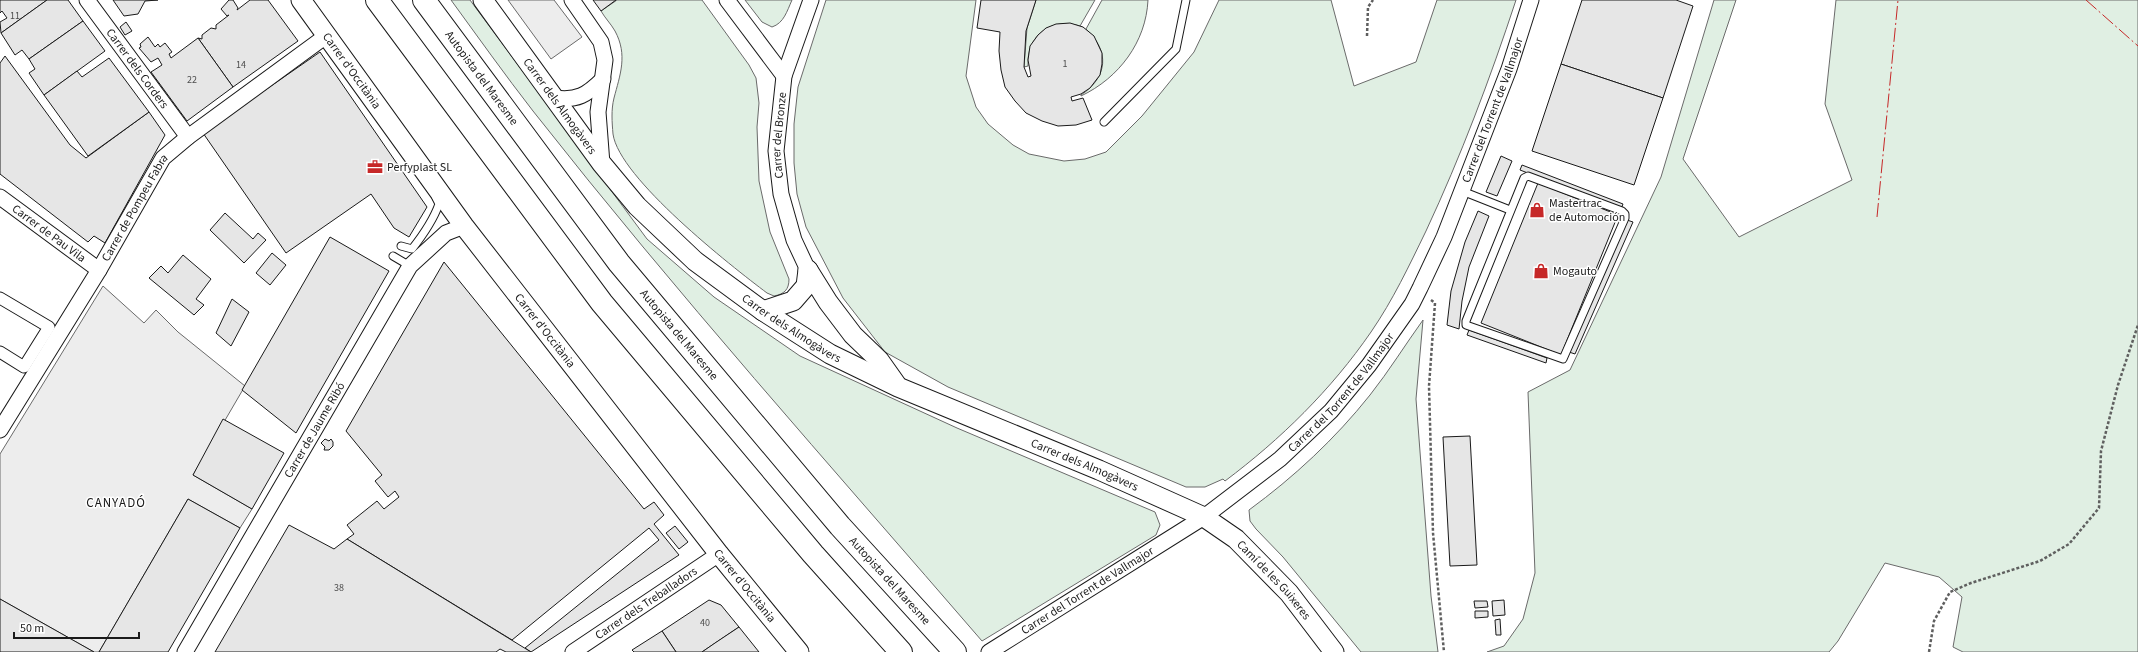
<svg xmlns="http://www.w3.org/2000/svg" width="2138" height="652" viewBox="0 0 2138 652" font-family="'Source Sans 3',sans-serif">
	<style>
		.green { fill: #e0efe3; stroke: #6a6a6a }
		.parking { fill: #ededed; stroke: #6a6a6a }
		.building { fill: #e6e6e6; stroke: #1a1a1a }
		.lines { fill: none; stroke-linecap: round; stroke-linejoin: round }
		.service-casing { stroke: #1a1a1a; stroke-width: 9 }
		.pedestrian-casing { stroke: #1a1a1a; stroke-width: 13 }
		.minor-casing { stroke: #1a1a1a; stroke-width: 17 }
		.tertiary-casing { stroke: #1a1a1a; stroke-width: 21 }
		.motorway-casing { stroke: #1a1a1a; stroke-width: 24 }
		.path { stroke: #5f5f5f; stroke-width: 2.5; stroke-dasharray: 3 2; stroke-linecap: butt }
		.service { stroke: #fff; stroke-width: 7 }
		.pedestrian { stroke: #fff; stroke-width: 11 }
		.minor { stroke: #fff; stroke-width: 15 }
		.tertiary { stroke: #fff; stroke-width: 19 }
		.motorway { stroke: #fff; stroke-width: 22 }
		.power { stroke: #c62828; stroke-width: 1; stroke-dasharray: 14 3 2 3; stroke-linecap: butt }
		.labels { text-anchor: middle; stroke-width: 3; stroke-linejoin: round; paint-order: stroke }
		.number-label { font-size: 10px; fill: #4d4d4d }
		.street-label { font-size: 12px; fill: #1a1a1a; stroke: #fff }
		.poi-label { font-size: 12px; fill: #1a1a1a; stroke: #fff; text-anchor: start }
		.neighbourhood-label { font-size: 13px; letter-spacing: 1px; fill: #1a1a1a; stroke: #fff }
	</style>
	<rect width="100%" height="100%" fill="#fff"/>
	<!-- green -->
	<g class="green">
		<path d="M451,0h19l177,239 67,58 86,59 157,72 198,84 5,13 -4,10 -174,106c-151,-175 -306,-348 -449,-530 -28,-36 -55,-74 -82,-111z"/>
		<path d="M617,0h85l47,65 7,13 3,25 -2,24 2,54 11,51 19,47c0,11 -5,15 -15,17l-7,-3c-36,-27 -148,-115 -154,-159 -1,-12 -2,-24 1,-36 6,-23 14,-43 1,-67 -4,-7 -10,-13 -14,-20z"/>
		<path d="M745,0h47c-5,11 -8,23 -20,27l-10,-5z"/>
		<path d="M826,0h150l-10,76 10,31 12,17 25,21 16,9 35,7 21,-2 21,-7 36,-36 52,-64 25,-52h112l23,86 62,-24 21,-62h79c-26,79 -55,156 -90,231 -17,35 -33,69 -55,101 -40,58 -90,107 -146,149l-2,-2 -18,8h-19l-238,-100 -63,-35 -42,-54 -37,-71 -9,-33 -3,-31v-39l4,-37z"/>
		<path d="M1036,0h59l-15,26c-28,-9 -54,9 -52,40l-4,1 3,-39z"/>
		<path d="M1102,0h46c-2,42 -29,78 -67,96v-1c27,-18 29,-44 5,-66z"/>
		<polygon points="1714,0 1736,0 1683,159 1739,237 1852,180 1825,104 1836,0 2138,0 2138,652 1963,652 1953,647 1962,597 1939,577 1885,563 1838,641 1829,652 1487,652 1504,646 1523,619 1535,573 1528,392 1570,370 1661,177"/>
		<path d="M1423,320l-7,79 15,197 7,56h-77l-78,-95 -27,-28 -6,-8 -1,-11c45,-33 86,-71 121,-115 19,-24 35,-50 53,-75z"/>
	</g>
	<!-- parking -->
	<g class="parking">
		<polygon points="508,0 554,0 582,37 551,59"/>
		<polygon points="103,286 144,323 156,310 178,332 245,386 193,475 252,509 240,528 188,499 99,652 94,652 0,599 0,454"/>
	</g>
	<!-- building -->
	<g class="building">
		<polygon points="0,0 47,0 1,33 0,22 7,18 2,11 0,13"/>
		<polygon points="47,0 68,0 83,21 29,59 22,50 15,55 1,33"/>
		<polygon points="113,0 158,0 145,1 138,14 124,16"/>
		<polygon points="229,0 233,0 238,8 237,10 250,0 268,0 298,41 233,87 198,38 202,39 202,35 211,28 216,29 216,25 229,15 227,16 221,9"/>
		<polygon points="593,0 616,0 601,11"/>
		<polygon points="981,0 1036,0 1026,31 1024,67 1028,77 1031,76 1028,60 1030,46 1038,35 1046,28 1056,24 1070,23 1083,27 1094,36 1102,53 1102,64 1100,75 1090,88 1081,94 1071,97 1072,101 1083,98 1092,120 1076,125 1058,126 1042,121 1026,113 1015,101 1005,87 1001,70 999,51 1000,32 977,28"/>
		<polygon points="1582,0 1676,0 1693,6 1663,98 1561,64"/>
		<polygon points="83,21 105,51 44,95 29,73 35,69 29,59"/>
		<polygon points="126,22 132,31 125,35 120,27"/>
		<polygon points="148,37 155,47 158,44 160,47 165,43 172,52 169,54 171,58 198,38 233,87 187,121 151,72 162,65 158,58 151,62 139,48 141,47 140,44"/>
		<polygon points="320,52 427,207 409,237 394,228 371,194 286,253 203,133"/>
		<polygon points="5,56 70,145 86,158 149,112 165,135 105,243 94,236 88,242 0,174 0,63"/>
		<polygon points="109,58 149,112 88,156 44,95 77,71 82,77"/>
		<polygon points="1561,64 1663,98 1634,185 1532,151"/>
		<polygon points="1501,156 1512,161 1497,196 1486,192"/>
		<polygon points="1522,165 1623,204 1621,209 1520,170"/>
		<polygon points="1538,183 1618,215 1561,355 1481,323"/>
		<polygon points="1478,211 1489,216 1469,267 1462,301 1459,329 1447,325 1451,291 1465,242"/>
		<polygon points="225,213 253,239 258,233 266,240 244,263 210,230"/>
		<polygon points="1627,220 1633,222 1575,354 1569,352"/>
		<polygon points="330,237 389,271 296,433 242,390"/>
		<polygon points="272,253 286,265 270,285 256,273"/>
		<polygon points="183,255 211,279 196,299 204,305 194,315 149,278 161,266 168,273"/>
		<polygon points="444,262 644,509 654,502 664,515 654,524 679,555 531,652 525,648 659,540 649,528 512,640 347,539 354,534 347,525 377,501 384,509 399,497 395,491 388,497 375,481 382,475 346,431"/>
		<polygon points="232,299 249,312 231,346 216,333"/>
		<polygon points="1469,330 1547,358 1546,363 1467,335"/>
		<polygon points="223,419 284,453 252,509 193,475"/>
		<polygon points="1470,436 1477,565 1450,566 1443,437"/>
		<polygon points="325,439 329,441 331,439 333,442 333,446 329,450 324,450 325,447 321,443"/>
		<polygon points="188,499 240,528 168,652 99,652"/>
		<polygon points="289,525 334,549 347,539 531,652 506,652 500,649 496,652 215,652"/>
		<polygon points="675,526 688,542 679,549 666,533"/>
		<polygon points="0,599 94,652 0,652"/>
		<polygon points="709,600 721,605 739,627 702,652 676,652 662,631"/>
		<polygon points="1504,600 1505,615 1493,616 1492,601"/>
		<polygon points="1474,601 1487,601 1488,607 1475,608"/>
		<polygon points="1475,611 1488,611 1488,617 1475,618"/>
		<polygon points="1500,619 1501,635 1496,635 1495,620"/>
		<polygon points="739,627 759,652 702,652 715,643"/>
		<polygon points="662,631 676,652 634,652 632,650"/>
	</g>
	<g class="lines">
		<defs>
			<g id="service">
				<polyline points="1104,122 1176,49 1186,0"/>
				<polygon points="1528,176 1622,211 1625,214 1625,218 1563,359 1466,325 1466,321 1524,178"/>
				<polyline points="1462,191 1510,210"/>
				<path d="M401,246l11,3c11,-14 21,-28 27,-45l-3,-6"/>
				<polyline points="393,256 410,266"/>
			</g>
			<polyline id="pedestrian" points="0,298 49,327 24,367 0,352"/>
			<g id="minor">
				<path id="s1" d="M87,0l101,137"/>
				<polyline points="572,0 601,42 605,60 598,112 602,164"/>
				<polyline points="727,0 784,76"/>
				<path d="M555,98c22,3 32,-3 48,-19"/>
				<path id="s2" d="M0,197l99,73"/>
				<path id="s3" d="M808,270l-14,-30 -13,-46 -5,-43 8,-75 27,-76"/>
				<path id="s4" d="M0,430l99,-160 64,-112 25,-21 138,-101"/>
				<path id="s5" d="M185,652l225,-386 36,-33 18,-7"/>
				<path id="s6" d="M573,652l146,-98"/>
				<path id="s7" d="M989,652l215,-135 76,-58 51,-48 38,-46 43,-61 8,-16 24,-51 65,-168 22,-69"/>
			</g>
			<g id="tertiary">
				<path id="s8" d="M301,0l163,226 255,328 80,98"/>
				<path id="s9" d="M483,0l119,164 35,42 58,55 68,50 67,43 68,33 201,83 105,47 32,22 53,54 45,59"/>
				<polyline points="808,270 828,302 853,335 879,360 896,384"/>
				<polyline points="763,311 793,301 806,286 808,270"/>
			</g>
			<g id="motorway">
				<polyline points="377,0 602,303 813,554 901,652"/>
				<path id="s10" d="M424,0l195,263 221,263 115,126"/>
			</g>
		</defs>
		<!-- service casing -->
		<use href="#service" class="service-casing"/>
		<!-- pedestrian casing -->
		<use href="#pedestrian" class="pedestrian-casing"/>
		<!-- minor casing -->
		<use href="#minor" class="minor-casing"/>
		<!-- tertiary casing -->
		<use href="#tertiary" class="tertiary-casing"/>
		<!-- motorway casing -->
		<use href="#motorway" class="motorway-casing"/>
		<!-- path -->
		<g class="path">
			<polyline points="1367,36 1368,7 1373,0"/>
			<polyline points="1431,300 1435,303 1429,386 1433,533 1444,652"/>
			<polyline points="1929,652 1934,621 1950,592 1971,583 2040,561 2069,544 2099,508 2101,451 2118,385 2138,325"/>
		</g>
		<!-- service -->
		<use href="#service" class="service"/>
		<!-- pedestrian -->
		<use href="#pedestrian" class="pedestrian"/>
		<!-- minor -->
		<use href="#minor" class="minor"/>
		<!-- tertiary -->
		<use href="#tertiary" class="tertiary"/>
		<!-- motorway -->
		<use href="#motorway" class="motorway"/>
		<!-- power -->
		<g class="power">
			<polyline points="2086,0 2138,46"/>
			<polyline points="1877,217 1898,0"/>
		</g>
	</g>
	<!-- icons -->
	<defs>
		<symbol id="office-bare" viewBox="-9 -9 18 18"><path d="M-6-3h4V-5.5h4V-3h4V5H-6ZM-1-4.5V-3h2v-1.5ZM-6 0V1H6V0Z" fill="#c62828" stroke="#fff" stroke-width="2.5" paint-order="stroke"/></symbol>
		<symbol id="shop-bare" viewBox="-9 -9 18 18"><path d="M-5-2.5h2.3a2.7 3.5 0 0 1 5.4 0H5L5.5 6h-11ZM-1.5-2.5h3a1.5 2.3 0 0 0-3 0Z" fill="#c62828" stroke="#fff" stroke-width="2.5" paint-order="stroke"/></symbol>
	</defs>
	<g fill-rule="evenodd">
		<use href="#office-bare" x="364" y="156" width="22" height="22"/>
		<use href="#shop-bare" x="1526" y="199" width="22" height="22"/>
		<use href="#shop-bare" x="1530" y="260" width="22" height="22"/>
	</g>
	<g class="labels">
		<!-- number labels -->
		<g class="number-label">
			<text x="15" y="19">11</text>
			<text x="1065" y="67">1</text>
			<text x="241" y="68">14</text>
			<text x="192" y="83">22</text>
			<text x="339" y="591">38</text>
			<text x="705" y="626">40</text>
		</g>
		<!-- street labels -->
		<g class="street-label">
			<text dy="4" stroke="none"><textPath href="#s1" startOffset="85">Carrer dels Corders</textPath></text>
			<text dy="4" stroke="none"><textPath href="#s8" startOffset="87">Carrer d'Occitània</textPath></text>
			<text dy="4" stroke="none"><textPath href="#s10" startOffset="97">Autopista del Maresme</textPath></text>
			<text dy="4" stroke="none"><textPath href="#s9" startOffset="131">Carrer dels Almogàvers</textPath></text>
			<text dy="4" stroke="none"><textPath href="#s7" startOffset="764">Carrer del Torrent de Vallmajor</textPath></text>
			<text dy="4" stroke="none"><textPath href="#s3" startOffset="140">Carrer del Bronze</textPath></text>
			<text dy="4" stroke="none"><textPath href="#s4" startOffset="260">Carrer de Pompeu Fabra</textPath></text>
			<text dy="4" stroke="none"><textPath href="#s2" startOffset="61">Carrer de Pau Vila</textPath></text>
			<text dy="4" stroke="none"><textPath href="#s9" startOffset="455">Carrer dels Almogàvers</textPath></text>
			<text dy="4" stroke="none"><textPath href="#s8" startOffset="411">Carrer d'Occitània</textPath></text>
			<text dy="4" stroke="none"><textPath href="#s10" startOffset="421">Autopista del Maresme</textPath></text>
			<text dy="4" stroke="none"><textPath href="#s7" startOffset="440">Carrer del Torrent de Vallmajor</textPath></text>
			<text dy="4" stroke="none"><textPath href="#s5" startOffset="257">Carrer de Jaume Ribó</textPath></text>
			<text dy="4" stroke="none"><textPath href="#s9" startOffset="779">Carrer dels Almogàvers</textPath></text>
			<text dy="4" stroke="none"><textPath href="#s10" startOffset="745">Autopista del Maresme</textPath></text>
			<text dy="4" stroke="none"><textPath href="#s9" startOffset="1004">Camí de les Guixeres</textPath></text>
			<text dy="4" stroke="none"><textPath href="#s8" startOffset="735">Carrer d'Occitània</textPath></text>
			<text dy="4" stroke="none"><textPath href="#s7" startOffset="116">Carrer del Torrent de Vallmajor</textPath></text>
			<text dy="4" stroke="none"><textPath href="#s6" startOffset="88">Carrer dels Treballadors</textPath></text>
		</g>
		<!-- poi labels -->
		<g class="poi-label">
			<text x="387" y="171">Perfyplast SL</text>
			<text x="1549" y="207">Mastertrac<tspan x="1549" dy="14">de Automoción</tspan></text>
			<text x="1553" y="275">Mogauto</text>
		</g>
		<!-- neighbourhood labels -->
		<g class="neighbourhood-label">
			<text x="116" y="507">CANYADÓ</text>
		</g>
	</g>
	<!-- scale -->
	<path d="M14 632v6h125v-6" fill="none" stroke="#1a1a1a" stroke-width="2"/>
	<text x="20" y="632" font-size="12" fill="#1a1a1a" stroke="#ffffff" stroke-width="3" paint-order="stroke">50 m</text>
</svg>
